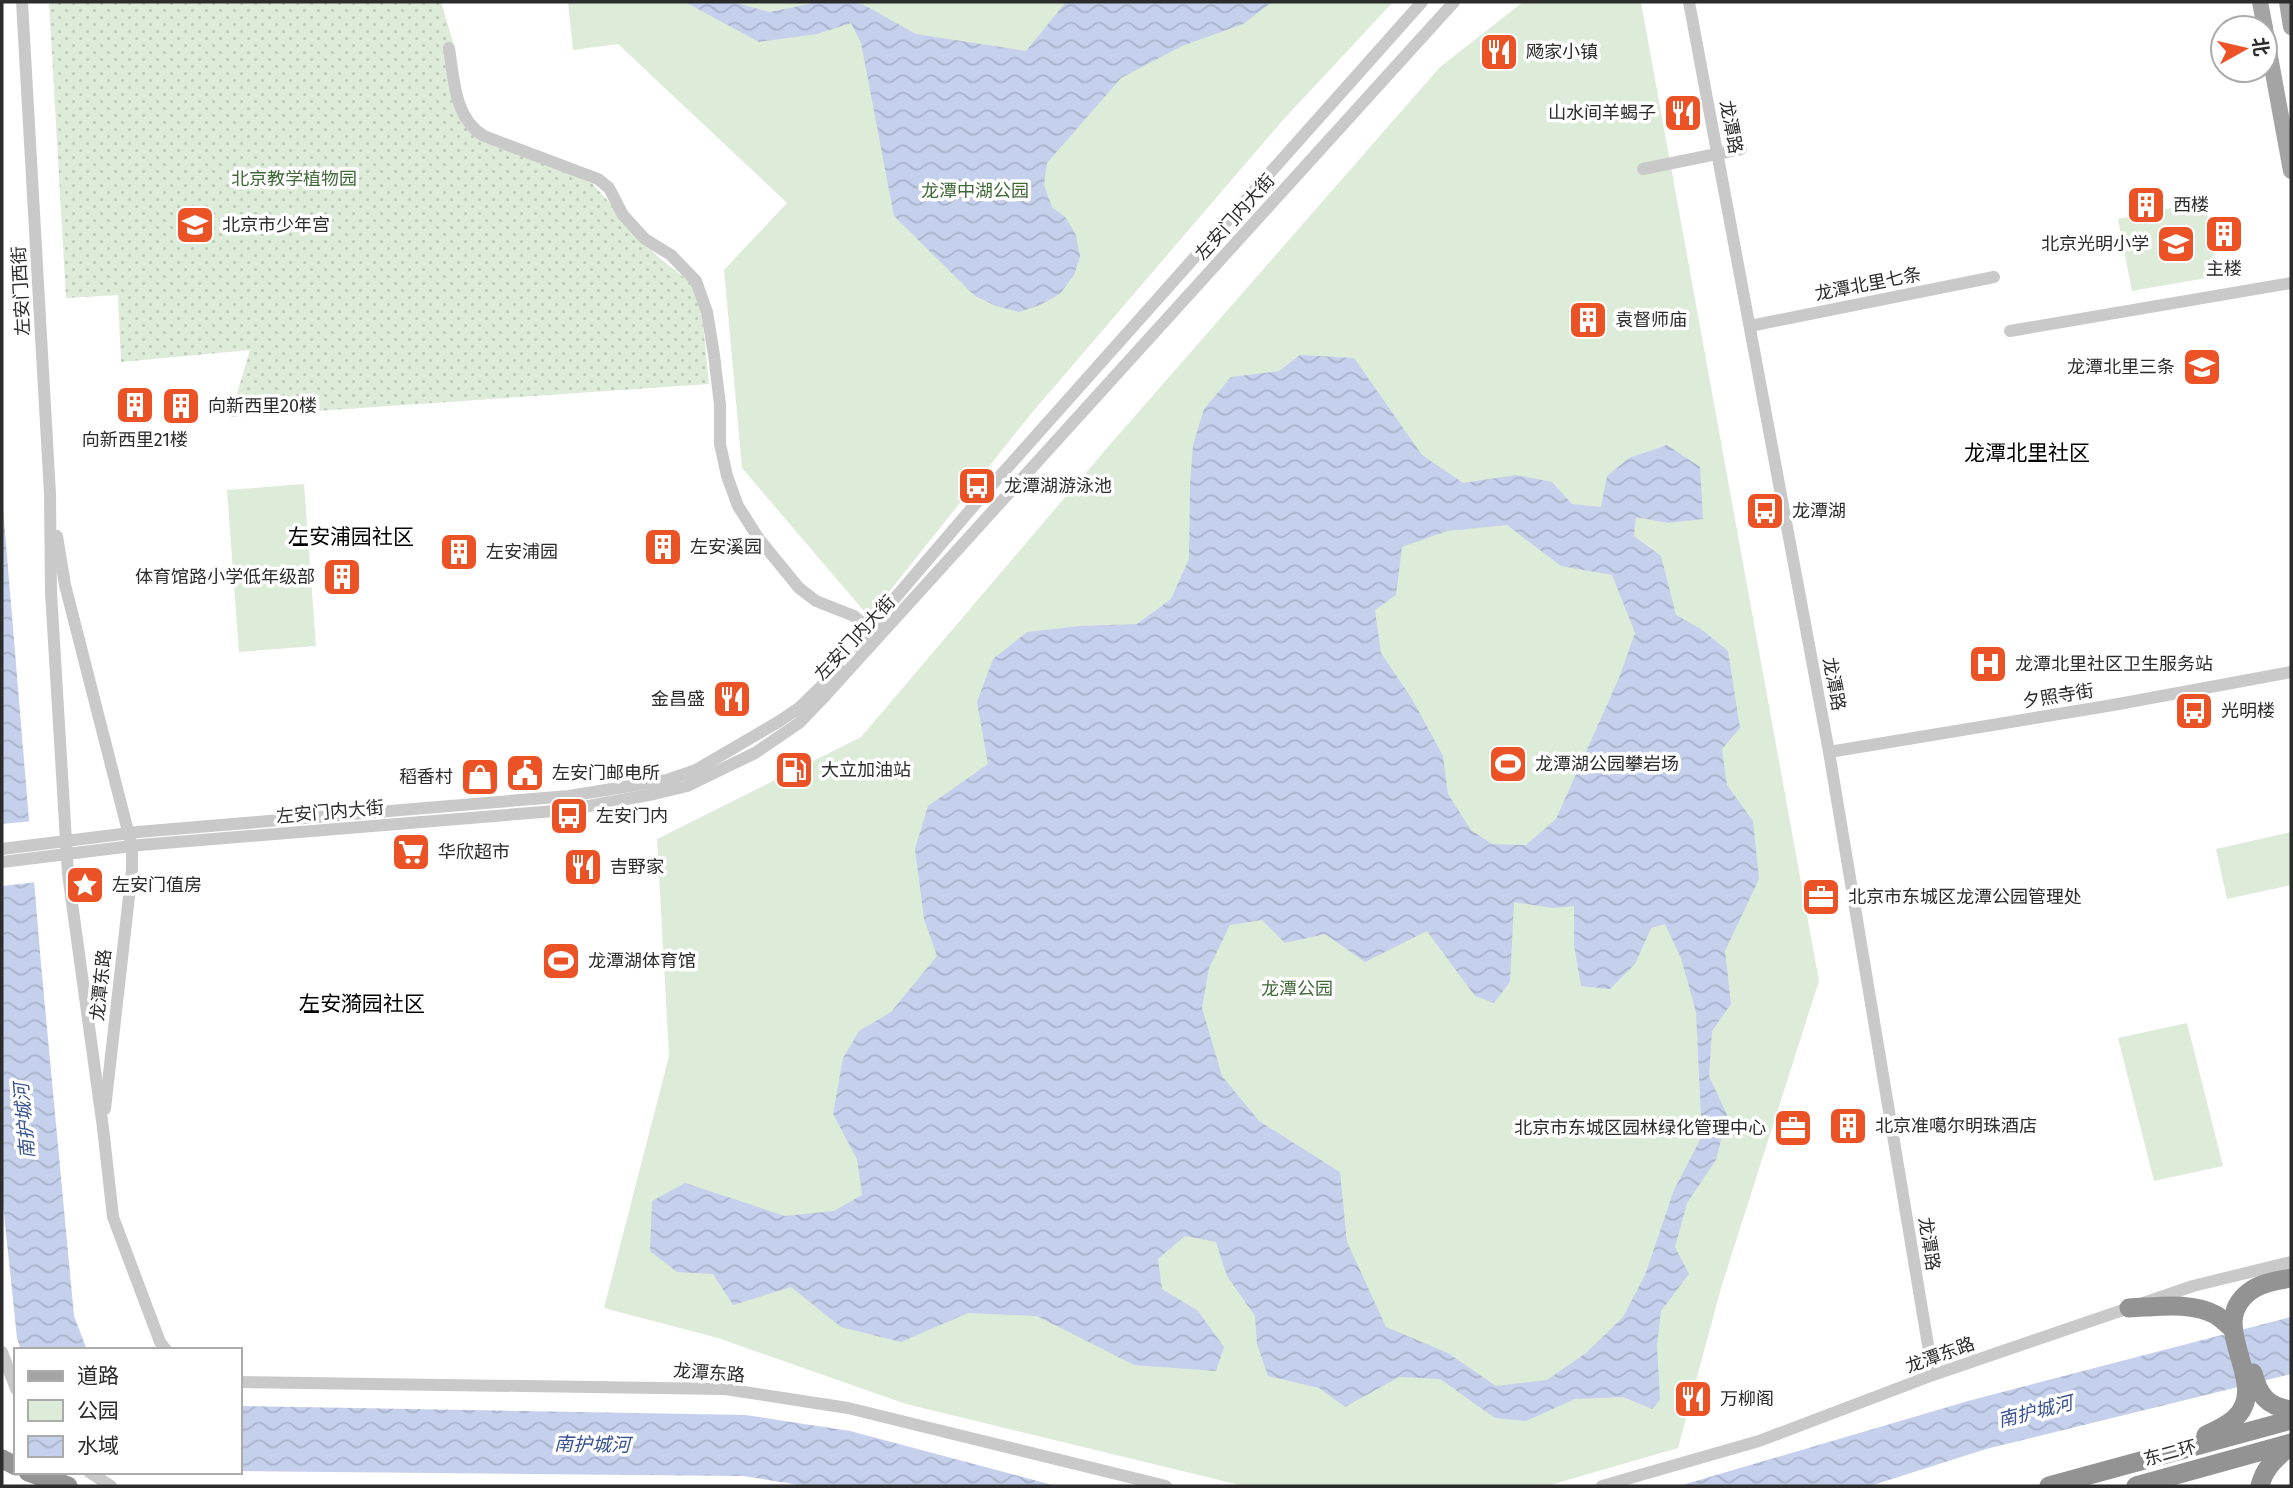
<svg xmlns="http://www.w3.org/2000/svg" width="2293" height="1488" viewBox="0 0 2293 1488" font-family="'Fira Sans','Noto Sans SC',sans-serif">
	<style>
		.green { fill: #ddebd9 }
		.garden { fill: url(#garden-dots) }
		.water { fill: url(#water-waves); fill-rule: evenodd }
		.pier { fill: #fff }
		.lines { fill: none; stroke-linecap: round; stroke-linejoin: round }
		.minor { stroke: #c9c9c9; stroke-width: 12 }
		.major { stroke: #a4a4a4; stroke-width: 16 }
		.highway { stroke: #939393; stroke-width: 19 }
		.labels { text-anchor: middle; stroke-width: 7; stroke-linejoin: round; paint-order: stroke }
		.poi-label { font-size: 18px; fill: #2c2c2c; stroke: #fff; text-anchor: start }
		.street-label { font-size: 18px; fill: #2c2c2c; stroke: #fff }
		.park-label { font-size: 18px; fill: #406938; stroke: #fff }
		.water-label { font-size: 19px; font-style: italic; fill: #385390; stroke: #fff }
		.quarter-label { font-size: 21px; fill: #000; stroke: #fff }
	</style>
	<defs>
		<pattern id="garden-dots" width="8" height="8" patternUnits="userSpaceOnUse" patternTransform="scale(1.75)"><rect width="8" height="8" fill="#ddebd9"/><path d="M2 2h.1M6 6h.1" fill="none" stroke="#becaba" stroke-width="1.8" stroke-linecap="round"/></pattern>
		<pattern id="water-waves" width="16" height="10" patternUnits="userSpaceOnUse" patternTransform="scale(1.75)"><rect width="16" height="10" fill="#c4d0ec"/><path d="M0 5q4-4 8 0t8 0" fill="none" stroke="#a9b3cb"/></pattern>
	</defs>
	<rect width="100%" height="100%" fill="#fff"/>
	<!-- green -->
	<g class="green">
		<polygon points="568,2 1393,2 1283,120 1030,415 869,617 742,468 724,270 787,203 618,44 573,50"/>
		<polygon points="1523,2 1641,2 1819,981 1721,1288 1678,1448 1547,1486 1244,1486 906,1404 718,1338 604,1308 669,1056 657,839 861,737 1107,448 1440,67"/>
		<polygon points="2205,201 2218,276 2132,291 2118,219"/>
		<polygon points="304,484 316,646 239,652 227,490"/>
		<polygon points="2291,832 2291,885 2227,899 2216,849"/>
		<polygon points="2187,1023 2223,1166 2154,1181 2118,1038"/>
	</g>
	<!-- garden -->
	<polygon class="garden" points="49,2 441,2 453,42 464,126 475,137 592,183 657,256 691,283 702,314 709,384 230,417 250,350 121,362 118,295 66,298"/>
	<!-- water -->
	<g class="water">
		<polygon points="685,2 733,2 770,12 819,2 852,2 864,5 916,34 1026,51 1066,2 1272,2 1243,24 1182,46 1121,78 1047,163 1044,185 1052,207 1066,218 1076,235 1080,257 1074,275 1060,294 1040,305 1019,312 996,306 975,296 894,216 861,43 851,23 817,34 759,42"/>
		<path d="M1300,355l54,3 68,97 41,28 53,-8 36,7 20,22 29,3 6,-31 22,-18 38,-13 33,22 3,52 -35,4 -32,-6 -2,19 27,20 15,59 25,14 27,22 12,77 -18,21 5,36 26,36 6,58 -34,72 6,53 -19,27 -3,45 18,39 -11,45 -29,43 -12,44 14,27 -28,37 -4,34 3,55 -8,9 -29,-12 -48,2 -49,22 -31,-3 -55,-39 -41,-2 -54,30 -26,-19 -51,-12 -11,-32 -2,-28 -28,-40 -11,-34 -31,-6 -27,23 4,30 36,22 26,36 -8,24 -82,-6 -97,-49 -69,-3 -67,29 -60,-15 -50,-40 -58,18 -20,-31 -36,-2 -27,-21 2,-50 33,-18 100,33 49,-5 28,-16 -5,-36 -24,-45 10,-56 16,-27 32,-19 46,-56 -13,-37 -9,-70 13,-43 60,-42 -11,-62 16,-43 34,-27 53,-6 57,-2 34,-25 18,-40 1,-74 3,-40 11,-36 27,-32 48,-6zM1507,525l54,41 51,9 23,58 -16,45 -63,141 -30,26 -34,-1 -21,-14 -23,-36 -5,-38 -31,-57 -31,-46 -6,-43 21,-15 6,-48 45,-16zM1514,902l38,6 22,-2v39l7,41 29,3 25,-25 16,-36 14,-4 16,34 15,54 6,124 -28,54 -29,85 -22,42 -37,36 -39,27 -51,6 -48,-33 -62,-26 -39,-85 -7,-70 -81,-51 -37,-45 -20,-68 7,-40 21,-43 32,-5 23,23 40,-9 40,28 62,-31 48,65 19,7 16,-21z"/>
		<polygon points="2,496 41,964 74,1316 87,1350 21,1350 17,1338 2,1195"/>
		<polygon points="2291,1317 2291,1374 1986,1449 1870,1486 1679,1486 1968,1401"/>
		<polygon points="240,1406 746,1415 850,1431 1056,1486 806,1486 743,1476 240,1471"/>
	</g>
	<!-- pier -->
	<polygon class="pier" points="33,821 38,882 2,886 2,824"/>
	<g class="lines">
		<!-- minor -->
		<g class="minor">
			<polyline points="22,2 50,494 51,592 68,874 103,1128 113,1217 160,1342 166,1350"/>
			<polyline points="1689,2 1829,752 1933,1375"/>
			<path d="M449,48c5,31 5,70 35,88l114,43 11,9 14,27 22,24 26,16 25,26 11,31 7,43 6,50v39l7,32 11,30 21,33 40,49 17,13 38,15 22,19"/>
			<polyline points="1643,169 1741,149"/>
			<polyline points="1750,326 1994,277"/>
			<polyline points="2010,331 2291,283"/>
			<polyline points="57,536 65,585 132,847 132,870 105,1109"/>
			<polyline points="859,647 884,611 983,495 1422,2"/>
			<polyline points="1829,752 2113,705 2291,672"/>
			<polyline points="2,849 138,832 569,796 667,780 696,770 778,722 799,708 839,669"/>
			<polyline points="2,862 140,845 567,810 654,794 687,786 755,753 799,723 825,696 1454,2"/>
			<polyline points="2,1352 16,1389"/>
			<polyline points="240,1382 725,1389 848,1408 1166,1486"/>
			<polyline points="89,1472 111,1486"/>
			<polyline points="1602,1486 1759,1441 1933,1375 2193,1286 2291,1262"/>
		</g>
		<!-- major -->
		<g class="major">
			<polyline points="2260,2 2265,28"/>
			<polyline points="2287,2 2291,27"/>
			<polyline points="2265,29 2291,171"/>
		</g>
		<!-- highway -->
		<g class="highway">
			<path d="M2129,1308c27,-1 62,-7 87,7 6,4 11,9 17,14"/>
			<path d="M2253,1373c6,23 14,33 38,37"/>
			<path d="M2206,1435c9,-4 20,-9 28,-16 41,-36 -36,-97 21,-131 10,-6 25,-8 36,-10"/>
			<polyline points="2,1459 16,1466"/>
			<polyline points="28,1472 68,1486"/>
			<polyline points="2049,1486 2291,1420"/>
			<polyline points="2136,1486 2291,1443"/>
			<path d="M2260,1486c4,-18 16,-28 30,-40"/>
		</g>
	</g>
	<!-- icons -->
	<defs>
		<symbol id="restaurant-square" viewBox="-11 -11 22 22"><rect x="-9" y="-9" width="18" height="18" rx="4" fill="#eb5326" stroke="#fff"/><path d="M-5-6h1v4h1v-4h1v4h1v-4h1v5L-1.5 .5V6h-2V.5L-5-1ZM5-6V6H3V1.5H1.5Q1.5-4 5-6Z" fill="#fff"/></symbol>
		<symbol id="building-square" viewBox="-11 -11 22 22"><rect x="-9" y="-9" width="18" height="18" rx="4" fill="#eb5326" stroke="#fff"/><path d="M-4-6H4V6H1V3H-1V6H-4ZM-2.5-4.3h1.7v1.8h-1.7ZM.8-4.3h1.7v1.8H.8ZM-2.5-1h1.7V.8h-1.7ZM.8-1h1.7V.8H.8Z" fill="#fff"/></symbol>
		<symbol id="university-square" viewBox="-11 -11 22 22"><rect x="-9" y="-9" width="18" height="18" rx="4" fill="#eb5326" stroke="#fff"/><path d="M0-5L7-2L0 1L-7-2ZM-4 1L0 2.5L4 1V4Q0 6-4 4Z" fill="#fff"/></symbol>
		<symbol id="school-square" viewBox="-11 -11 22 22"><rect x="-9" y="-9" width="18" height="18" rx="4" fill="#eb5326" stroke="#fff"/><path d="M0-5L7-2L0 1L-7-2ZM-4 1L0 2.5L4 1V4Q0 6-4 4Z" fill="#fff"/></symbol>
		<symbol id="bus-square" viewBox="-11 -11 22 22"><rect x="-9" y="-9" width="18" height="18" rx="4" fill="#eb5326" stroke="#fff"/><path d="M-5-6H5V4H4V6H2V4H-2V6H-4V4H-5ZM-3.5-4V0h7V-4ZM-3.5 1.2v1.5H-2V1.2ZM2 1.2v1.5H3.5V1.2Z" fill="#fff"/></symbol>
		<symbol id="hospital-square" viewBox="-11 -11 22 22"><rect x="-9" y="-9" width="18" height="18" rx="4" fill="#eb5326" stroke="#fff"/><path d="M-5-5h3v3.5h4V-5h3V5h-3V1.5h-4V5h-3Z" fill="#fff"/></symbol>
		<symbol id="stadium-square" viewBox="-11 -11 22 22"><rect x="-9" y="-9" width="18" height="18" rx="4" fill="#eb5326" stroke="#fff"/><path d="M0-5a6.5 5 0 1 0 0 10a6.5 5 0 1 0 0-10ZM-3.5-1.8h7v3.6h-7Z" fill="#fff"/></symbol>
		<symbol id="fuel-square" viewBox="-11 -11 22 22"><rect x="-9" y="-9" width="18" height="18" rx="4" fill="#eb5326" stroke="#fff"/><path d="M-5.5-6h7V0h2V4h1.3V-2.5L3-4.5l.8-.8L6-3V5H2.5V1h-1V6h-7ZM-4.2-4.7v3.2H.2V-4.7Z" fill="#fff"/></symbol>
		<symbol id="civic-square" viewBox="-11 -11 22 22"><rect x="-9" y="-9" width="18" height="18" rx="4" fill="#eb5326" stroke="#fff"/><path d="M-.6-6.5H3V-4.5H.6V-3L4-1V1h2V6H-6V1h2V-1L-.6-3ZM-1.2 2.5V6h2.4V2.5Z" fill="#fff"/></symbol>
		<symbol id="shop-square" viewBox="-11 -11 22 22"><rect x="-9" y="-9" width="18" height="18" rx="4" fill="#eb5326" stroke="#fff"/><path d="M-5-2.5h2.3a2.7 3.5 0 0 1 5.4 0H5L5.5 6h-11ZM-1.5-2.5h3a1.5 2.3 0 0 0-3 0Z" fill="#fff"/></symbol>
		<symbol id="supermarket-square" viewBox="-11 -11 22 22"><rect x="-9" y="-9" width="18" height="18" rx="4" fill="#eb5326" stroke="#fff"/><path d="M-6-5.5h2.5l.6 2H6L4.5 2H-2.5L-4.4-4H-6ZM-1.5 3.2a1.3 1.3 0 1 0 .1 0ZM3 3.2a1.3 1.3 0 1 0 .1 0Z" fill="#fff"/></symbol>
		<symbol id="sight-square" viewBox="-11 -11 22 22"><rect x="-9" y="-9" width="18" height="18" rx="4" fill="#eb5326" stroke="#fff"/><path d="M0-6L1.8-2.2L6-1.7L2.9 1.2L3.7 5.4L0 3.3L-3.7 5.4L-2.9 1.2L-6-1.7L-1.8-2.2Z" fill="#fff"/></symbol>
		<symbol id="office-square" viewBox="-11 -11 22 22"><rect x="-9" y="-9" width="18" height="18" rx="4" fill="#eb5326" stroke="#fff"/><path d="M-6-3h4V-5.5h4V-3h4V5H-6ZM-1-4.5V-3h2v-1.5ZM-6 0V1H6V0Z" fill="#fff"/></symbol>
	</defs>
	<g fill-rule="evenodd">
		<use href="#restaurant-square" x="1477" y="30" width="44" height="44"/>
		<use href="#restaurant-square" x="1661" y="91" width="44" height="44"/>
		<use href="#building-square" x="2124" y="183" width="44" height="44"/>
		<use href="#university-square" x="173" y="203" width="44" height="44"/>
		<use href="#building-square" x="2202" y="212" width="44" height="44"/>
		<use href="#school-square" x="2154" y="222" width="44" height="44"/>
		<use href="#building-square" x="1566" y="298" width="44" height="44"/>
		<use href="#school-square" x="2180" y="345" width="44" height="44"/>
		<use href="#building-square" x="113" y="383" width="44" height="44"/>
		<use href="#building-square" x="159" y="384" width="44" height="44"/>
		<use href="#bus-square" x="955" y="464" width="44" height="44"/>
		<use href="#bus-square" x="1743" y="489" width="44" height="44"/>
		<use href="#building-square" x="641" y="525" width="44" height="44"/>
		<use href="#building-square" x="437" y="530" width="44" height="44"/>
		<use href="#building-square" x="320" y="555" width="44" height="44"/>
		<use href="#hospital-square" x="1966" y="642" width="44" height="44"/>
		<use href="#restaurant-square" x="710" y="677" width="44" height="44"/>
		<use href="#bus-square" x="2172" y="689" width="44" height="44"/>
		<use href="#stadium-square" x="1486" y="742" width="44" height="44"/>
		<use href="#fuel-square" x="772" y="748" width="44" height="44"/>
		<use href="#civic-square" x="503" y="751" width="44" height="44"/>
		<use href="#shop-square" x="458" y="755" width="44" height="44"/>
		<use href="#bus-square" x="547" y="794" width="44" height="44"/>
		<use href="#supermarket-square" x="389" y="830" width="44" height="44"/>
		<use href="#restaurant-square" x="561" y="845" width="44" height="44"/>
		<use href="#sight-square" x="63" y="863" width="44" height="44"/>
		<use href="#office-square" x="1799" y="875" width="44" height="44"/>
		<use href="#stadium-square" x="539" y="939" width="44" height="44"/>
		<use href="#building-square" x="1826" y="1104" width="44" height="44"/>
		<use href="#office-square" x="1771" y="1106" width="44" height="44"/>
		<use href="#restaurant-square" x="1671" y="1377" width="44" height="44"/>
	</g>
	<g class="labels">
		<!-- poi labels -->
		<g class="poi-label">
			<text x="1526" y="58">飏家小镇</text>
			<text x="1656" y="119" text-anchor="end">山水间羊蝎子</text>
			<text x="2173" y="211">西楼</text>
			<text x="222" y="231">北京市少年宫</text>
			<text x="2149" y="250" text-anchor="end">北京光明小学</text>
			<text x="2224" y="275" text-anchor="middle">主楼</text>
			<text x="1615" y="326">袁督师庙</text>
			<text x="2175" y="373" text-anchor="end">龙潭北里三条</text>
			<text x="208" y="412">向新西里20楼</text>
			<text x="135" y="446" text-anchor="middle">向新西里21楼</text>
			<text x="1004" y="492">龙潭湖游泳池</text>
			<text x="1792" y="517">龙潭湖</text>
			<text x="690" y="553">左安溪园</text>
			<text x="486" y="558">左安浦园</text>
			<text x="315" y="583" text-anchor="end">体育馆路小学低年级部</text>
			<text x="2015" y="670">龙潭北里社区卫生服务站</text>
			<text x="705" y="705" text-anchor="end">金昌盛</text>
			<text x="2221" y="717">光明楼</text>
			<text x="1535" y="770">龙潭湖公园攀岩场</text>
			<text x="821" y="776">大立加油站</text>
			<text x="552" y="779">左安门邮电所</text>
			<text x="453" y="783" text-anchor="end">稻香村</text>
			<text x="596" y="822">左安门内</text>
			<text x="438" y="858">华欣超市</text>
			<text x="610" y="873">吉野家</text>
			<text x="112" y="891">左安门值房</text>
			<text x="1848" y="903">北京市东城区龙潭公园管理处</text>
			<text x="588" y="967">龙潭湖体育馆</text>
			<text x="1875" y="1132">北京准噶尔明珠酒店</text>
			<text x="1766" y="1134" text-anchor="end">北京市东城区园林绿化管理中心</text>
			<text x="1720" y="1405">万柳阁</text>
		</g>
		<!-- street labels -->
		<g class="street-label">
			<text transform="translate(1731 127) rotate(79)" y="6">龙潭路</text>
			<text transform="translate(1235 217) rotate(-48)" y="6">左安门内大街</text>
			<text transform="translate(1868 284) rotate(-11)" y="6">龙潭北里七条</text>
			<text transform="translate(21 291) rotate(-93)" y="6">左安门西街</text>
			<text transform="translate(855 638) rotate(-47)" y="6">左安门内大街</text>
			<text transform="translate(1834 684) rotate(79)" y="6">龙潭路</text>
			<text transform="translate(2058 696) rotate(-9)" y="6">夕照寺街</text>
			<text transform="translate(330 812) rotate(-5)" y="6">左安门内大街</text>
			<text transform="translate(101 985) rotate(-84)" y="6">龙潭东路</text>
			<text transform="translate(1929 1244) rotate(81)" y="6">龙潭路</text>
			<text transform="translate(1940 1355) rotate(-20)" y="6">龙潭东路</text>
			<text transform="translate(709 1373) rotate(4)" y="6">龙潭东路</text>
			<text transform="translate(2170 1453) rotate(-15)" y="6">东二环</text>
		</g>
		<!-- park labels -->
		<g class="park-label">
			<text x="294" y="185">北京教学植物园</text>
			<text x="975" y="197">龙潭中湖公园</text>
			<text x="1297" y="995">龙潭公园</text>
		</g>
		<!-- water labels -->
		<g class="water-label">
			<text transform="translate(24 1121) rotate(-95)" y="7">南护城河</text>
			<text transform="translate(2035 1411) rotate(-14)" y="7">南护城河</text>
			<text transform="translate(592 1444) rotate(1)" y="7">南护城河</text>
		</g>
		<!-- quarter labels -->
		<g class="quarter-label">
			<text x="2027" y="460">龙潭北里社区</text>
			<text x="351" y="544">左安浦园社区</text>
			<text x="362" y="1011">左安漪园社区</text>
		</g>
	</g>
	<!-- border -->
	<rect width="2293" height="1488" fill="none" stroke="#2c2c2c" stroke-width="7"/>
	<!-- legend -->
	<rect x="14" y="1348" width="228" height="126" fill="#ffffff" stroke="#ababab" stroke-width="2"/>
	<rect x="28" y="1371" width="35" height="10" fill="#a4a4a4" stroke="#ababab" stroke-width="2"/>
	<text x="77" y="1383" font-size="21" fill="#2c2c2c">道路</text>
	<rect x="28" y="1400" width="35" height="21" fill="#ddebd9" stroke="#ababab" stroke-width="2"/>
	<text x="77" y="1418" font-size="21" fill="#2c2c2c">公园</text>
	<rect x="28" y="1436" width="35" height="21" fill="url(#water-waves)" stroke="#ababab" stroke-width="2"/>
	<text x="77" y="1453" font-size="21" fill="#2c2c2c">水域</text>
	<!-- north arrow -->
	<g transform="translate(2244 49) rotate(82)"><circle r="33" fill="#ffffff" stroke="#ababab" stroke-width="2"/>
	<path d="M0-5L12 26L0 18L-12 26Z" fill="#eb5326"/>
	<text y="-10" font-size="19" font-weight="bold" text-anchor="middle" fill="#2c2c2c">北</text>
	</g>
</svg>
